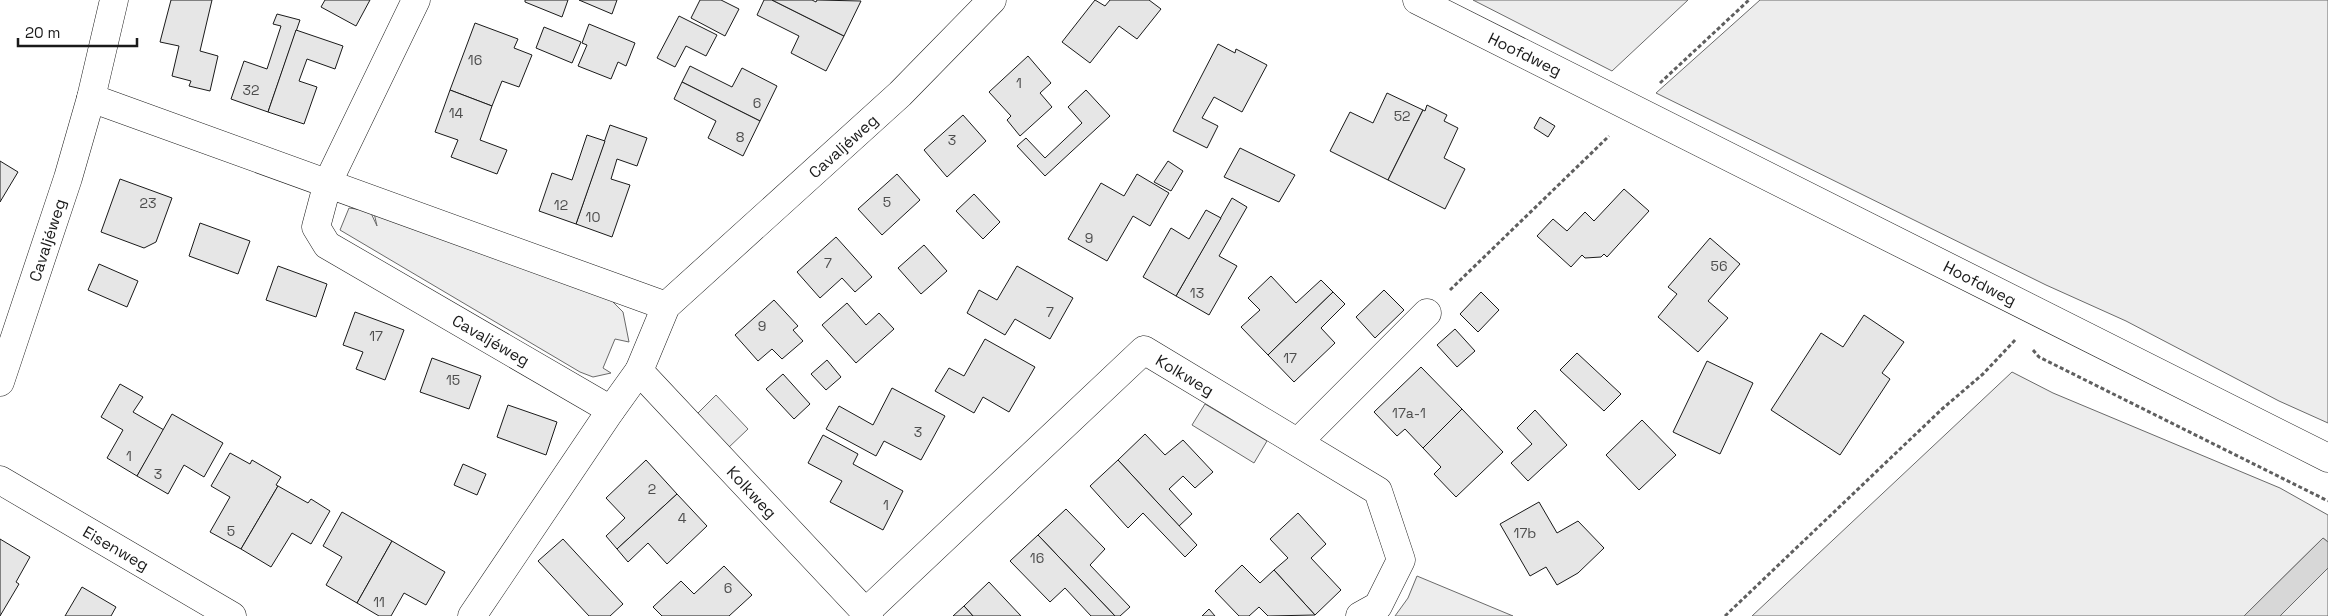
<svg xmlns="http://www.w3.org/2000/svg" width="2328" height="616" viewBox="0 0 2328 616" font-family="'Space Grotesk',sans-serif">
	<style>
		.built { fill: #ededed; stroke: #6a6a6a }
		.water { fill: #d7d7d7; stroke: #6a6a6a }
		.building { fill: #e6e6e6; stroke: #1a1a1a }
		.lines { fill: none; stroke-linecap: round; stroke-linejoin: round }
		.minor-casing { stroke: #1a1a1a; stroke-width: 29 }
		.path { stroke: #5f5f5f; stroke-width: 3; stroke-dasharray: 4 2.5; stroke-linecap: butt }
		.minor { stroke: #fff; stroke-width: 28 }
		.labels { text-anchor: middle; stroke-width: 4; stroke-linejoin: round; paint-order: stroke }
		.number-label { font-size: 14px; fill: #4d4d4d }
		.street-label { font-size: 16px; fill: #1a1a1a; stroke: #fff }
	</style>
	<rect width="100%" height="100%" fill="#fff"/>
	<!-- built -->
	<g class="built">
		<polygon points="1473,0 1688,0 1612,71"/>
		<polygon points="1760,0 2328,0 2328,423 2279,401 2126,321 2046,285 1656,93"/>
		<polygon points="349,208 370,211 377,226 374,213 611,300 623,312 629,342 615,339 603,368 611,373 593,377 580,372 340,230"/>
		<polygon points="2012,372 2053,393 2280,488 2328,515 2328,542 2323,538 2244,616 1752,616"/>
		<polygon points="716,395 748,429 727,449 695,416"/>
		<polygon points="1205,404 1267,441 1254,463 1192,425"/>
		<polygon points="2328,568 2328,616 2280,616"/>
		<polygon points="1417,576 1513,616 1395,616 1408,598"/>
	</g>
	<!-- water -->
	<polygon class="water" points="2323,538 2328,542 2328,568 2280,616 2244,616"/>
	<!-- building -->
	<g class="building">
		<polygon points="171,0 212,0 200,51 218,56 210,91 189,86 191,81 172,76 179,46 160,42"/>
		<polygon points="325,0 370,0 356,26 321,7"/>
		<polygon points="525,0 568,0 562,17 525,2"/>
		<polygon points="579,0 617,0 612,14"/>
		<polygon points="700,0 721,0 739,9 725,36 691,18"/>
		<polygon points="764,0 772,0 844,36 826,71 791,53 799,36 757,15"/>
		<polygon points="772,0 812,0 816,2 817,0 861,1 844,36"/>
		<polygon points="1095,0 1105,6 1110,0 1149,0 1161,9 1137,39 1119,26 1090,63 1062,42"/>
		<polygon points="277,14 300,20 268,112 231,99 244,61 267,69 281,26 273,24"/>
		<polygon points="679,16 717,35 706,56 686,46 675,67 657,58"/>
		<polygon points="475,23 518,39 514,48 532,55 519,87 502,81 492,106 450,90"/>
		<polygon points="589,24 635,43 626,66 618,62 611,79 578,66 587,45 582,43"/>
		<polygon points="544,27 581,42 572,63 536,48"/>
		<polygon points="296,30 343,46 335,69 307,59 299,81 317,87 304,124 268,112"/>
		<polygon points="1218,44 1235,53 1236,49 1267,65 1242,112 1214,97 1202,118 1218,126 1207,148 1173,131"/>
		<polygon points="1028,56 1051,83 1040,93 1052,107 1020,136 1007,120 1011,116 989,92"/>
		<polygon points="690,66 732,87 742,68 777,86 760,121 682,82"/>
		<polygon points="682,82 760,121 743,156 708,138 716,121 674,99"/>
		<polygon points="450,90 492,106 480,140 507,150 497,174 451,157 458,140 435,132"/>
		<polygon points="1086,90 1110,116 1045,176 1017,146 1026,138 1045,158 1082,123 1068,107"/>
		<polygon points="1387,93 1423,110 1388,180 1330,151 1350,112 1373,123"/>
		<polygon points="1427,105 1447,115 1444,121 1458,128 1444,158 1465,169 1445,209 1388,180 1423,110 1425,111"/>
		<polygon points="963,115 986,141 947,177 924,150"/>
		<polygon points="1540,117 1555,126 1548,137 1534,128"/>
		<polygon points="610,125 647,138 637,166 617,159 611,179 630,185 612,237 576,224"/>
		<polygon points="587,135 605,141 576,224 539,211 552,173 572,180"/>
		<polygon points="1240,148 1295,175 1279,202 1224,177"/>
		<polygon points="0,161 18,172 0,202"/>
		<polygon points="1168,161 1183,171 1171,191 1154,182"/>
		<polygon points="897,174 920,200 882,235 858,209"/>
		<polygon points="1137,174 1169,193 1150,226 1133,216 1107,261 1068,239 1101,183 1124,196"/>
		<polygon points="120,179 172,198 156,242 144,248 101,232"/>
		<polygon points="1624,189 1649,211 1607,257 1604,254 1601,257 1585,258 1582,255 1571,267 1537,236 1553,219 1567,231 1585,212 1594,221"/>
		<polygon points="974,194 1000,222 983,239 956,211"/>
		<polygon points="1232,198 1247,207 1219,256 1237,266 1209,315 1176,296"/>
		<polygon points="1206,210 1221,218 1176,296 1143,277 1171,228 1189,239"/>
		<polygon points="200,223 250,241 238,274 189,256"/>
		<polygon points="836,237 872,277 855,292 842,278 820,298 797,272"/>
		<polygon points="1710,238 1740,264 1708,301 1728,318 1698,352 1658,317 1677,294 1668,287"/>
		<polygon points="924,245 947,271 921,294 898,268"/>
		<polygon points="99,264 138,281 127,307 88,290"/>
		<polygon points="278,266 327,284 316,317 266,300"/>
		<polygon points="1017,266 1073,298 1050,339 1015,319 1005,335 967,313 979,290 997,300"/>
		<polygon points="1271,276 1296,303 1321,280 1333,292 1268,355 1241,327 1260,310 1248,298"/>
		<polygon points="1384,290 1404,310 1375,338 1356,317"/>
		<polygon points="1333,292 1345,304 1321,328 1335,343 1294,382 1268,355"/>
		<polygon points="1481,292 1499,310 1478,332 1460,314"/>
		<polygon points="774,300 798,326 793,330 803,341 782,359 772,349 758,361 735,335"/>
		<polygon points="847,303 866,325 879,313 894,329 856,363 822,325"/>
		<polygon points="355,312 404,330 385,380 356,369 363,352 343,345"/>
		<polygon points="1864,315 1904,342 1882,373 1890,379 1840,455 1771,410 1821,333 1843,347"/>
		<polygon points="1455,329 1475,351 1457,367 1437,345"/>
		<polygon points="985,339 1035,367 1009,412 983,397 974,413 935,391 949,368 964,376"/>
		<polygon points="1577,353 1621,394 1604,411 1560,370"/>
		<polygon points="432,358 481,376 469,409 420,392"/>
		<polygon points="827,360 841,377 826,390 811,374"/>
		<polygon points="1707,361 1753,383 1720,454 1673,432"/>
		<polygon points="1421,367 1462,409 1423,448 1405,429 1397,436 1374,412"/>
		<polygon points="783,374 810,404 794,419 766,389"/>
		<polygon points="120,384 143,397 133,412 164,430 137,476 107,458 123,430 101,417"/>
		<polygon points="892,388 945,416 921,460 884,441 876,456 826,429 839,406 873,425"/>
		<polygon points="508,405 557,422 546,455 497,437"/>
		<polygon points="1462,409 1503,452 1456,497 1434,474 1441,467 1423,448"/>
		<polygon points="1535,410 1567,445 1528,481 1511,463 1532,444 1517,428"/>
		<polygon points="172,414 223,443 204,477 184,465 168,494 137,476"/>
		<polygon points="1642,420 1676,455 1639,490 1606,455"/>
		<polygon points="1145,434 1165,455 1183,440 1213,472 1195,488 1183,476 1169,489 1192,514 1179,526 1118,460"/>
		<polygon points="823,435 858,454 853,464 903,491 883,530 830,502 842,481 808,463"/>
		<polygon points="230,453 250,464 252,460 281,477 276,485 278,486 241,549 210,532 230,497 211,486"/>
		<polygon points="646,460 677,494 617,549 606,536 625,518 606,498"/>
		<polygon points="1118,460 1197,545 1185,557 1143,513 1128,528 1090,486"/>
		<polygon points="463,464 486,474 477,495 454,485"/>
		<polygon points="278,486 308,503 311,499 330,511 311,544 292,533 271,567 241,549"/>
		<polygon points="677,494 707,526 667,564 648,543 628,562 617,549"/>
		<polygon points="1539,502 1557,533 1578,521 1604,548 1578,573 1557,585 1546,567 1530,576 1500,524"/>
		<polygon points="1066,509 1105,549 1090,565 1130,607 1120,616 1115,616 1038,535"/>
		<polygon points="342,512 392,541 357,603 326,585 342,557 323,546"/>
		<polygon points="1298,513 1326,544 1311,558 1341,590 1315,615 1274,570 1288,558 1270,539"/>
		<polygon points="1038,535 1115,616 1091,616 1065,588 1050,602 1010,561"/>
		<polygon points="0,539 30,557 16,582 19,584 0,616"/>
		<polygon points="563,539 623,604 610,616 589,616 538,561"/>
		<polygon points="392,541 445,572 426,605 404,593 391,616 379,616 357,603"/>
		<polygon points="1242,565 1260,583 1274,570 1315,615 1268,616 1259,607 1249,616 1239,616 1215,591"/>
		<polygon points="724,566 752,595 729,616 662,616 653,607 681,581 694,594"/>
		<polygon points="989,582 1021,616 973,616 964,606"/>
		<polygon points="82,587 116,607 111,616 65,616"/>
		<polygon points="964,606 973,616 953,616"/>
		<polygon points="1209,609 1215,616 1202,616"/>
	</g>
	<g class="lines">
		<defs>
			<g id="minor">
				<polyline points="416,0 328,182 316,227 327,245 611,410 639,371 666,306 900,94 992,0"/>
				<polyline points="1417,0 2328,458"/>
				<polyline points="91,98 666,306"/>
				<polyline points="639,371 869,616"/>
				<polyline points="0,382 68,178 91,98 114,0"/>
				<polyline points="1298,442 1427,313"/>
				<polyline points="0,480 232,616"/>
				<polyline points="866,612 1144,350 1378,491 1401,560 1378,606 1360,616"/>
				<polyline points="472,616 611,410"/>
			</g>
		</defs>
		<!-- minor casing -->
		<use href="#minor" class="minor-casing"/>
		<!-- path -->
		<g class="path">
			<polyline points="1660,83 1749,0"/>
			<polyline points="1450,290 1609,136"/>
			<polyline points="2033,350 2039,357 2328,501"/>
			<polyline points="1725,616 1942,409 1983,374 2016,339"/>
		</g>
		<!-- minor -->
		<use href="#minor" class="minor"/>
	</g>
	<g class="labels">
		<!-- number labels -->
		<g class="number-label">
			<text x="475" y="65">16</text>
			<text x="1019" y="88">1</text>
			<text x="251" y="95">32</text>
			<text x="757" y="108">6</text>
			<text x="456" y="118">14</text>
			<text x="1402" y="121">52</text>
			<text x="740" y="142">8</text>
			<text x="952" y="145">3</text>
			<text x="887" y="207">5</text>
			<text x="148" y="208">23</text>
			<text x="561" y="210">12</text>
			<text x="593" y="222">10</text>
			<text x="1089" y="243">9</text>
			<text x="828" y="268">7</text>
			<text x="1719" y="271">56</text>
			<text x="1197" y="298">13</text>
			<text x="1050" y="317">7</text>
			<text x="762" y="331">9</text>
			<text x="376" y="341">17</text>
			<text x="1290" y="363">17</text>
			<text x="453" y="385">15</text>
			<text x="1409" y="418">17a-1</text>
			<text x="918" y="437">3</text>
			<text x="129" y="461">1</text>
			<text x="158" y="479">3</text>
			<text x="652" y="494">2</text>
			<text x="886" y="510">1</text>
			<text x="682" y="523">4</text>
			<text x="231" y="536">5</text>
			<text x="1525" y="538">17b</text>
			<text x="1037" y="563">16</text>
			<text x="728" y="593">6</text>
			<text x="379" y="607">11</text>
		</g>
		<!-- street labels -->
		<g class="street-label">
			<text transform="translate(1525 54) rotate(26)" y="6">Hoofdweg</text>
			<text transform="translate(843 146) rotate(-42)" y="6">Cavaljéweg</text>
			<text transform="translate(47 240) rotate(-72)" y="6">Cavaljéweg</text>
			<text transform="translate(1980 283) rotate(27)" y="6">Hoofdweg</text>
			<text transform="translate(491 340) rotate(30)" y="6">Cavaljéweg</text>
			<text transform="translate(1185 375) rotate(31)" y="6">Kolkweg</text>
			<text transform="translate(752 492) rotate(47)" y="6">Kolkweg</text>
			<text transform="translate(116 548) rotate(30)" y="6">Eisenweg</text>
		</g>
	</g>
	<!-- scale -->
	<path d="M18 38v8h119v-8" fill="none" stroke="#1a1a1a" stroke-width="2.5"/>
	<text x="25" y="38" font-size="15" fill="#1a1a1a" stroke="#ffffff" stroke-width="4" paint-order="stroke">20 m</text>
</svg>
